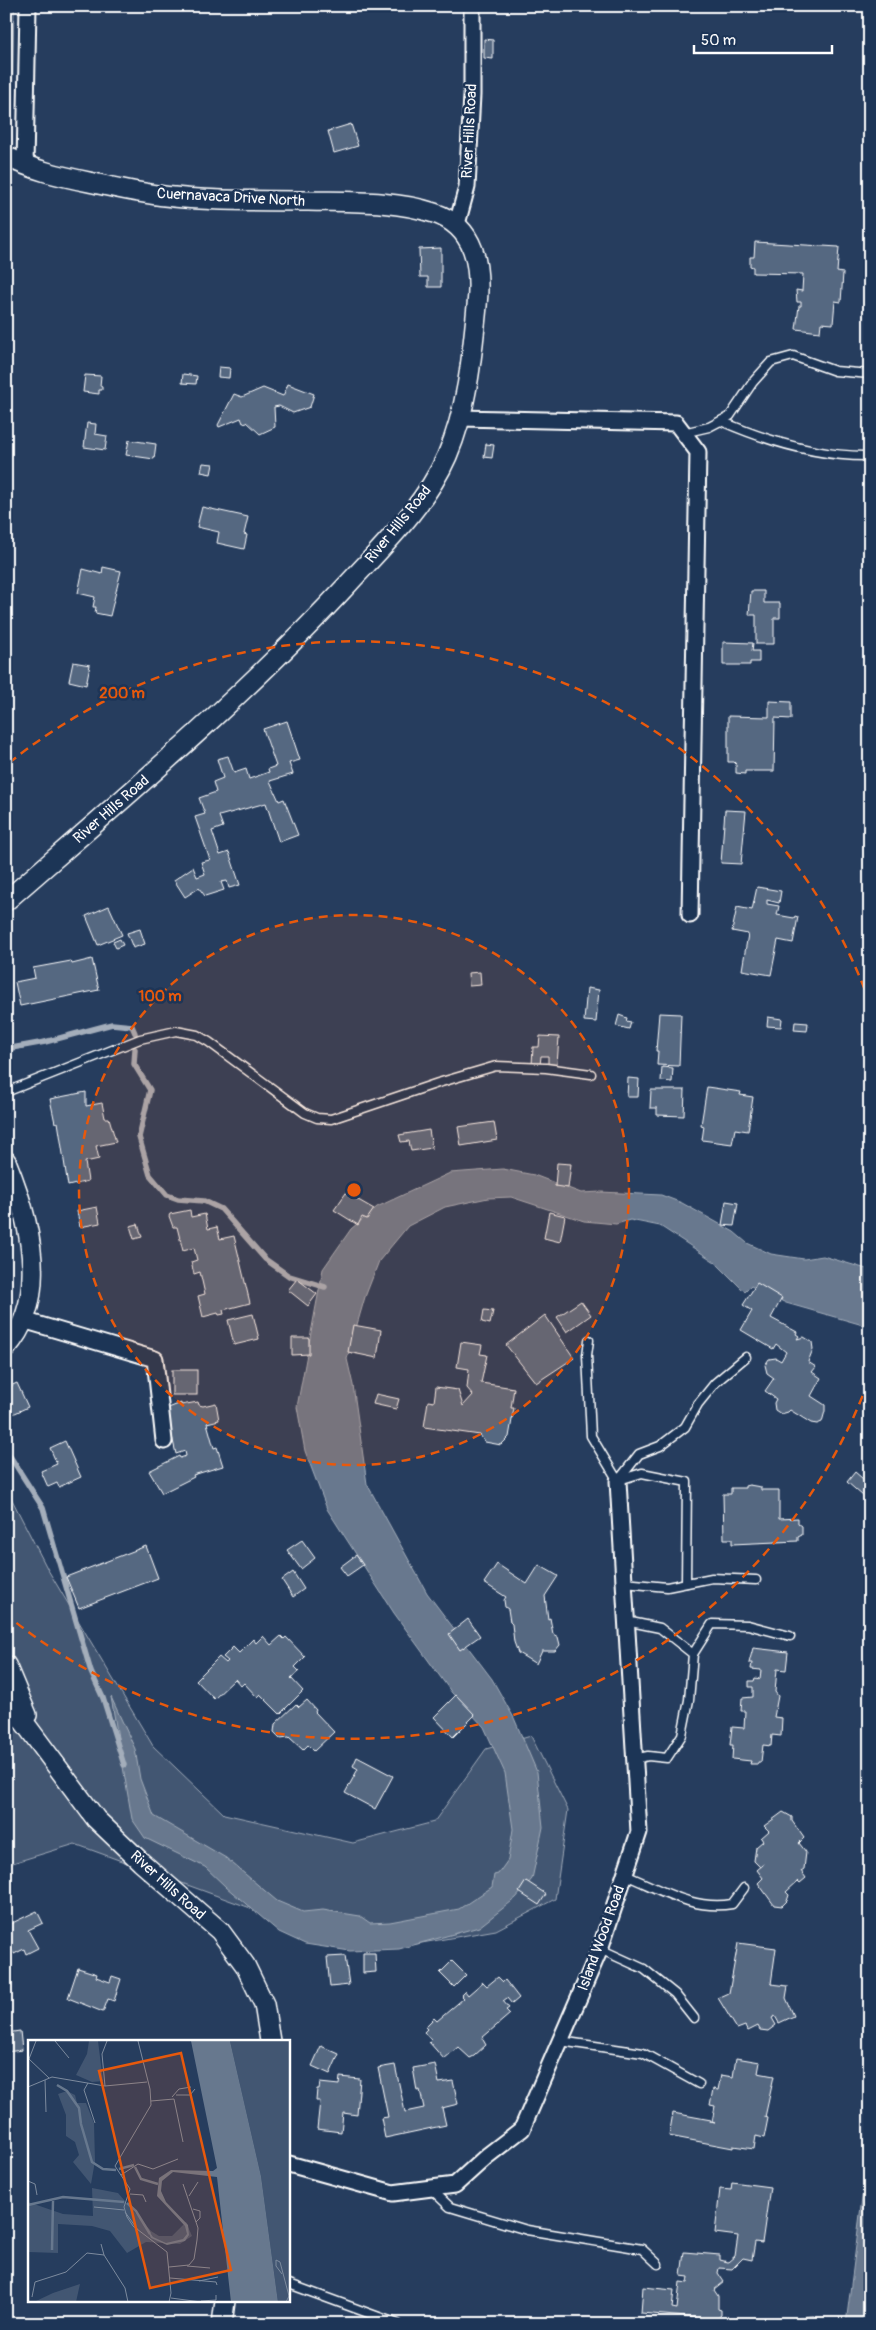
<svg xmlns="http://www.w3.org/2000/svg" width="876" height="2330" viewBox="0 0 876 2330" font-family="Pangolin,sans-serif">
	<style>
		.green { fill: #425672; stroke: #a0aab8 }
		.water { fill: #67788e; stroke: #a4aebb }
		.lines { fill: none; stroke-linecap: round; stroke-linejoin: round }
		.stream { stroke: #a4aebb; stroke-width: 5.5 }
		.building { fill: #556781; stroke: #fff }
		.service-casing { stroke: #fff; stroke-width: 11 }
		.minor-casing { stroke: #fff; stroke-width: 19 }
		.tertiary-casing { stroke: #fff; stroke-width: 22 }
		.service { stroke: #1d3557; stroke-width: 8 }
		.minor { stroke: #1d3557; stroke-width: 15 }
		.tertiary { stroke: #1d3557; stroke-width: 19 }
		.ring { fill: none; stroke: #e8590c; stroke-width: 2.5; stroke-dasharray: 9 6 }
		.labels { text-anchor: middle; stroke-width: 5; stroke-linejoin: round; paint-order: stroke }
		.street-label { font-size: 15px; fill: #fff; stroke: #1d3557 }
		.inset-river { fill: none; stroke: #67788e; stroke-width: 2.5 }
		.inset-road { fill: none; stroke: #7d8b9e; stroke-width: 1 }
		.view { fill: #e8590c; fill-opacity: 0.15; stroke: #e8590c; stroke-width: 2.5 }
		.inset-edge { fill: none; stroke: #fff; stroke-width: 2.5 }
		.centre { fill: #e8590c; stroke: #1d3557; stroke-width: 2.5 }
		.ring-label { font-size: 15px; text-anchor: middle; font-weight: bold; fill: #e8590c; stroke: #1d3557; stroke-width: 5; stroke-linejoin: round; paint-order: stroke }
	</style>
	<rect width="100%" height="100%" fill="#263d5e"/>
	<filter id="ink" filterUnits="userSpaceOnUse"><feTurbulence type="fractalNoise" baseFrequency=".02" numOctaves="2"/><feDisplacementMap in="SourceGraphic" scale="10" xChannelSelector="R" yChannelSelector="G"/><feConvolveMatrix kernelMatrix="1 2 1 2 8 2 1 2 1" color-interpolation-filters="sRGB"/></filter>
	<g filter="url(#ink)">
		<!-- green -->
		<g class="green">
			<polygon points="6,6 14,6 12,103 6,101"/>
			<polygon points="6,1488 48,1570 153,1746 224,1814 353,1843 434,1822 486,1749 531,1736 568,1810 555,1899 496,1930 416,1944 297,1925 75,1844 6,1865"/>
		</g>
		<!-- water -->
		<g class="water">
			<polygon points="503,1169 534,1175 581,1193 601,1192 661,1195 682,1203 734,1232 747,1243 771,1254 804,1259 823,1256 870,1270 870,1327 786,1303 751,1286 745,1292 715,1262 660,1226 630,1220 616,1224 584,1221 511,1197 488,1198 445,1207 408,1226 379,1261 365,1297 347,1359 353,1385 367,1484 427,1593 492,1679 514,1718 537,1772 543,1827 532,1879 516,1898 479,1927 399,1949 350,1951 305,1944 279,1932 226,1887 205,1867 145,1838 132,1819 111,1697 135,1749 140,1779 154,1816 226,1858 277,1901 303,1912 323,1910 360,1916 370,1923 390,1922 459,1909 492,1887 494,1875 498,1874 508,1860 513,1829 505,1773 484,1727 452,1693 394,1613 327,1509 305,1451 297,1407 323,1269 351,1229 377,1207 450,1173"/>
			<polygon points="870,2136 870,2324 846,2324"/>
		</g>
		<g class="lines">
			<!-- stream -->
			<g class="stream">
				<polyline points="6,1049 45,1042 112,1024 132,1026 135,1033"/>
				<polyline points="135,1049 134,1064 150,1090 139,1137 150,1175 167,1195 178,1199 204,1201 221,1209 265,1259 289,1276 325,1287"/>
				<polyline points="6,1450 43,1508 91,1672 103,1698 124,1765"/>
			</g>
		</g>
		<!-- building -->
		<g class="building">
			<polygon points="484,39 493,40 493,59 484,58"/>
			<polygon points="351,124 358,146 334,153 328,131"/>
			<polygon points="755,242 839,247 837,272 843,273 841,302 835,301 833,324 821,323 820,332 796,329 799,306 801,306 801,302 797,302 796,290 802,291 803,274 753,273 753,267 750,266 750,257 754,257"/>
			<polygon points="441,248 441,287 428,287 428,277 420,277 419,249"/>
			<polygon points="219,367 230,368 229,378 218,377"/>
			<polygon points="183,374 197,376 196,384 182,383"/>
			<polygon points="85,375 101,376 100,386 102,387 102,390 99,390 99,394 83,392"/>
			<polygon points="288,384 314,394 310,407 293,413 279,406 274,407 275,427 260,434 247,422 243,423 241,418 219,427 218,425 234,394 242,397 263,388 283,396"/>
			<polygon points="87,423 96,424 95,434 107,436 105,450 84,447"/>
			<polygon points="129,440 156,444 154,459 126,455"/>
			<polygon points="486,444 494,445 492,458 484,457"/>
			<polygon points="203,463 213,464 211,474 201,472"/>
			<polygon points="202,507 248,517 244,534 247,535 244,549 217,543 219,532 197,527"/>
			<polygon points="103,567 121,571 110,616 95,613 96,607 93,607 95,597 78,593 83,569 102,574"/>
			<polygon points="751,591 764,591 764,603 780,603 780,618 774,618 774,644 756,644 756,615 749,615"/>
			<polygon points="723,642 753,643 752,651 759,651 759,662 750,662 750,665 723,665"/>
			<polygon points="73,662 90,665 86,685 69,681"/>
			<polygon points="769,701 791,702 791,719 775,718 774,771 745,771 745,774 736,773 736,764 734,762 728,762 728,716 769,717"/>
			<polygon points="287,721 300,760 289,763 293,774 270,781 279,801 284,799 298,835 279,842 266,803 219,816 223,827 212,831 220,855 229,852 240,885 229,888 227,881 221,882 224,890 205,896 199,888 185,897 174,880 193,867 197,877 205,874 201,862 210,860 195,817 205,814 199,798 216,792 213,782 223,778 217,759 228,756 234,773 246,769 249,779 269,772 268,769 276,766 263,729"/>
			<polygon points="725,810 746,811 741,864 721,863"/>
			<polygon points="757,887 781,891 779,903 767,900 767,904 779,906 777,915 794,918 795,916 798,917 793,943 778,940 771,975 742,970 748,934 732,931 737,907 752,910"/>
			<polygon points="109,906 122,935 98,945 86,916"/>
			<polygon points="140,929 145,944 133,948 127,933"/>
			<polygon points="120,939 123,945 116,948 113,942"/>
			<polygon points="92,959 99,990 20,1006 15,982 35,978 33,968 71,961 72,964"/>
			<polygon points="480,972 481,985 469,986 468,973"/>
			<polygon points="587,988 599,990 596,1022 584,1021"/>
			<polygon points="659,1013 681,1014 679,1066 657,1065 658,1051 656,1051"/>
			<polygon points="619,1015 627,1018 626,1021 631,1022 629,1029 616,1026"/>
			<polygon points="768,1017 782,1019 781,1027 767,1026"/>
			<polygon points="795,1022 808,1023 807,1031 794,1030"/>
			<polygon points="540,1036 559,1037 557,1065 548,1065 548,1056 541,1056 540,1065 532,1065 533,1047 539,1047"/>
			<polygon points="662,1067 673,1068 672,1082 661,1081"/>
			<polygon points="628,1078 639,1079 638,1097 627,1097"/>
			<polygon points="707,1087 741,1092 740,1095 753,1097 748,1131 735,1129 732,1144 702,1140 704,1126 701,1125"/>
			<polygon points="651,1090 685,1090 684,1116 657,1115 657,1108 650,1108"/>
			<polygon points="86,1092 86,1106 102,1103 105,1118 109,1118 116,1142 96,1146 99,1159 85,1162 88,1181 68,1186 58,1122 55,1123 50,1099"/>
			<polygon points="494,1122 497,1140 461,1146 458,1127"/>
			<polygon points="429,1130 432,1148 411,1151 409,1141 401,1142 399,1135"/>
			<polygon points="557,1163 571,1164 568,1188 555,1186"/>
			<polygon points="346,1193 374,1209 367,1219 362,1217 358,1225 334,1210"/>
			<polygon points="726,1201 738,1203 734,1226 722,1225"/>
			<polygon points="97,1207 100,1223 80,1227 77,1211"/>
			<polygon points="190,1210 191,1217 205,1214 208,1229 217,1227 220,1239 234,1236 250,1303 223,1310 224,1314 219,1315 218,1313 203,1317 198,1296 205,1294 200,1272 194,1274 191,1262 197,1260 194,1248 183,1251 177,1227 173,1227 169,1216 170,1214"/>
			<polygon points="549,1212 565,1216 560,1242 544,1238"/>
			<polygon points="138,1224 142,1237 134,1239 130,1226"/>
			<polygon points="297,1279 317,1294 308,1306 288,1290"/>
			<polygon points="757,1283 782,1298 771,1318 797,1332 796,1334 799,1336 797,1339 804,1337 812,1342 813,1349 808,1362 816,1367 812,1372 821,1378 811,1396 825,1405 825,1411 822,1422 817,1424 811,1423 790,1410 788,1412 781,1414 775,1410 774,1403 776,1399 765,1391 774,1378 767,1373 765,1365 769,1359 776,1358 781,1361 786,1352 776,1344 773,1349 741,1330 752,1311 743,1305"/>
			<polygon points="581,1301 591,1315 567,1332 557,1317"/>
			<polygon points="484,1310 493,1311 490,1324 482,1322"/>
			<polygon points="253,1314 259,1339 234,1345 228,1320"/>
			<polygon points="545,1315 574,1358 536,1383 506,1345"/>
			<polygon points="353,1325 381,1330 377,1358 348,1352"/>
			<polygon points="292,1338 309,1338 309,1354 292,1355"/>
			<polygon points="461,1342 482,1345 480,1354 487,1355 481,1383 514,1388 511,1408 514,1408 509,1437 501,1445 485,1442 480,1435 424,1427 428,1401 434,1402 436,1387 458,1390 463,1406 473,1395 467,1388 469,1369 457,1367"/>
			<rect x="172" y="1370" width="25" height="25"/>
			<polygon points="17,1383 28,1407 13,1414 6,1399 6,1388"/>
			<polygon points="376,1394 399,1399 396,1409 373,1404"/>
			<polygon points="198,1402 199,1405 203,1406 216,1403 219,1420 207,1423 214,1448 217,1447 223,1466 193,1475 194,1477 162,1493 149,1471 179,1456 180,1458 186,1456 185,1451 176,1454 166,1409 181,1403 181,1405"/>
			<polygon points="65,1441 81,1477 59,1487 57,1483 48,1487 41,1471 57,1464 50,1448"/>
			<polygon points="855,1472 870,1485 863,1496 847,1482"/>
			<polygon points="749,1485 761,1487 761,1490 779,1490 779,1519 798,1518 798,1523 802,1526 802,1535 798,1537 798,1541 732,1544 732,1539 724,1539 723,1494 731,1494 731,1488 745,1488 745,1486"/>
			<polygon points="302,1540 315,1558 301,1569 287,1550"/>
			<polygon points="146,1546 158,1578 79,1608 66,1577"/>
			<polygon points="356,1555 363,1565 347,1576 340,1567"/>
			<polygon points="497,1564 527,1584 539,1565 558,1576 545,1596 548,1619 550,1618 553,1634 558,1637 560,1645 555,1651 542,1651 536,1664 518,1653 514,1642 512,1624 510,1622 508,1609 505,1607 504,1600 506,1597 484,1583"/>
			<polygon points="293,1572 304,1589 293,1597 282,1580"/>
			<polygon points="468,1619 480,1636 460,1650 449,1634"/>
			<polygon points="263,1636 271,1645 281,1636 284,1639 286,1637 305,1657 295,1667 299,1671 291,1678 303,1691 280,1714 260,1694 257,1697 244,1683 241,1686 235,1679 214,1699 196,1680 219,1657 226,1663 228,1661 223,1657 233,1647 239,1653 253,1639 256,1643"/>
			<polygon points="753,1648 788,1652 786,1670 777,1669 775,1692 778,1696 774,1717 782,1718 781,1736 772,1735 771,1746 763,1745 761,1762 758,1762 758,1764 750,1764 751,1761 732,1759 733,1745 730,1745 732,1727 744,1728 745,1711 741,1711 742,1698 753,1697 753,1687 749,1687 749,1681 754,1681 755,1678 760,1679 761,1670 751,1669 752,1663 749,1663"/>
			<polygon points="456,1695 475,1715 453,1737 434,1717"/>
			<polygon points="307,1700 316,1710 315,1712 334,1732 314,1751 308,1745 303,1750 289,1737 280,1738 274,1732 275,1724 296,1704 299,1707"/>
			<polygon points="357,1757 393,1776 375,1809 345,1793 358,1769 353,1766"/>
			<polygon points="783,1812 792,1817 792,1821 804,1838 799,1843 806,1852 804,1869 801,1871 806,1878 800,1883 798,1881 786,1892 789,1895 787,1901 782,1906 774,1905 758,1883 763,1878 757,1870 764,1864 760,1867 754,1861 756,1847 763,1841 761,1838 769,1831 764,1826"/>
			<polygon points="526,1881 546,1894 539,1905 519,1892"/>
			<polygon points="37,1911 43,1923 28,1930 38,1948 26,1954 24,1949 14,1954 6,1939 6,1926"/>
			<polygon points="738,1943 776,1948 771,1984 788,1986 786,1998 794,2016 779,2023 775,2016 772,2018 776,2025 768,2031 760,2030 758,2026 748,2031 745,2026 737,2029 718,1998 729,1993"/>
			<polygon points="363,1953 375,1953 376,1972 363,1973"/>
			<polygon points="345,1956 349,1985 330,1987 327,1957"/>
			<polygon points="452,1961 466,1975 454,1987 440,1973"/>
			<polygon points="78,1968 97,1974 96,1977 110,1982 112,1976 121,1979 114,2001 108,1999 103,2012 68,1998"/>
			<polygon points="498,1977 503,1982 505,1980 519,1998 512,2004 507,1998 503,2001 509,2008 506,2010 510,2014 482,2038 486,2045 474,2056 470,2058 458,2047 444,2059 429,2042 431,2040 424,2032 427,2029 425,2027 434,2018 437,2021 464,1998 461,1995 465,1991 468,1995 483,1982 487,1986"/>
			<polygon points="20,2031 22,2050 6,2052 6,2033"/>
			<polygon points="321,2046 339,2054 330,2074 312,2066"/>
			<polygon points="736,2058 760,2062 758,2073 774,2076 765,2117 768,2118 764,2138 756,2136 754,2149 733,2146 733,2148 669,2136 673,2113 711,2120 710,2122 715,2123 712,2122 715,2106 710,2105 713,2089 718,2090 721,2075 733,2077"/>
			<polygon points="435,2064 439,2083 453,2081 458,2104 442,2108 446,2125 385,2138 381,2118 388,2117 378,2068 395,2065 405,2112 424,2108 420,2090 417,2091 413,2068"/>
			<polygon points="340,2077 360,2079 357,2115 343,2113 341,2132 317,2129 320,2101 316,2101 317,2089 319,2089 320,2083 339,2085"/>
			<polygon points="732,2182 770,2187 762,2243 755,2242 752,2260 743,2258 732,2269 719,2268 718,2273 724,2282 714,2290 718,2296 718,2309 721,2310 721,2315 717,2319 709,2319 641,2313 643,2287 674,2290 672,2308 677,2309 680,2282 688,2283 689,2277 681,2276 684,2252 720,2255 720,2260 728,2262 735,2256 738,2236 715,2233 720,2189 731,2190"/>
			<polygon points="814,2316 815,2324 800,2324 799,2317"/>
		</g>
		<g class="lines">
			<defs>
				<g id="service">
					<path d="M721,421c46,20 98,36 149,35"/>
					<polyline points="683,433 709,427 730,416 753,382 771,362 793,356 835,371 870,374"/>
					<polyline points="6,1092 140,1039 176,1031 197,1035 209,1042 305,1113 317,1118 331,1119 438,1083 496,1066 546,1068 591,1074"/>
					<polyline points="589,1340 587,1355 591,1436 618,1481"/>
					<polyline points="619,1480 642,1473 687,1482 686,1583"/>
					<polyline points="618,1481 639,1454 660,1446 685,1427 698,1404 715,1383 746,1357"/>
					<polyline points="624,1583 667,1587 712,1578 756,1580"/>
					<polyline points="626,1621 660,1628 693,1654 689,1700 682,1735 667,1758 648,1756 634,1759"/>
					<polyline points="693,1654 712,1624 748,1625 790,1636"/>
					<path d="M625,1875c35,14 68,36 107,29l12,-16"/>
					<polyline points="600,1949 644,1969 675,1994 694,2018"/>
					<polyline points="560,2041 643,2053 699,2084"/>
					<polyline points="430,2188 450,2207 527,2230 642,2249 658,2264"/>
					<polyline points="289,2284 398,2324"/>
				</g>
				<g id="minor">
					<polyline points="25,166 28,6"/>
					<polyline points="457,224 467,187 472,95 472,6"/>
					<polyline points="460,418 676,423 698,452 690,915"/>
					<polyline points="23,1320 155,1359 164,1441"/>
					<polyline points="289,2164 393,2193 455,2185 487,2156 522,2129 600,1949 639,1832 618,1481"/>
				</g>
				<g id="tertiary">
					<path d="M6,156c26,14 54,20 83,26 28,6 57,13 85,15 44,5 90,3 134,4 41,1 87,-1 126,12 42,14 47,53 43,93 -5,51 -10,104 -30,150 -21,48 -63,89 -98,127 -106,115 -225,215 -343,318"/>
					<path d="M6,1161c23,56 45,137 0,187"/>
					<polyline points="6,1665 27,1715"/>
					<polyline points="6,1698 96,1819 141,1862 220,1931 245,1965 264,2004 270,2041"/>
					<polyline points="222,2324 225,2301"/>
				</g>
			</defs>
			<!-- service casing -->
			<use href="#service" class="service-casing"/>
			<!-- minor casing -->
			<use href="#minor" class="minor-casing"/>
			<!-- tertiary casing -->
			<use href="#tertiary" class="tertiary-casing"/>
			<!-- service -->
			<use href="#service" class="service"/>
			<!-- minor -->
			<use href="#minor" class="minor"/>
			<!-- tertiary -->
			<use href="#tertiary" class="tertiary"/>
		</g>
	</g>
	<!-- distance rings -->
	<circle cx="354" cy="1190" r="275" fill="#e8590c" fill-opacity=".12"/>
	<g class="ring">
		<circle cx="354" cy="1190" r="275"/>
		<path d="M868 1382A549 549 0 0 1 9 1617M9 763A549 549 0 0 1 868 998"/>
	</g>
	<g class="labels">
		<!-- street labels -->
		<g class="street-label">
			<text transform="translate(469 131) rotate(-87)" y="5">River Hills Road</text>
			<text transform="translate(231 197) rotate(3)" y="5">Cuernavaca Drive North</text>
			<text transform="translate(398 524) rotate(-51)" y="5">River Hills Road</text>
			<text transform="translate(111 809) rotate(-41)" y="5">River Hills Road</text>
			<text transform="translate(168 1885) rotate(42)" y="5">River Hills Road</text>
			<text transform="translate(601 1938) rotate(-70)" y="5">Island Wood Road</text>
		</g>
	</g>
	<!-- overview -->
	<g transform="translate(28 2040)">
		<rect width="262" height="262" fill="#263d5e"/>
		<path d="M61,1h9l5,40 -11,1 -16,-7 11,-21zM202,1h60v261h-12l-17,-126zM39,51l8,4 2,8h9l8,20 1,38 -4,23 -18,-22 6,-7 -4,-13 -9,-6v-21l-8,-21zM64,148l26,5 33,38 8,5h13l14,-14 6,14 -12,8 -34,-2 -19,11 -17,-22 -18,-5 -34,-2v29l-30,-1v-50l35,12 30,2zM52,244l-4,18h-42l19,-9z" fill="#425672"/>
		<path d="M163,1h39l31,135 17,126h-47l-14,-125 -44,-5 -11,9 -1,10 5,11 22,23 1,10 -4,6 -18,4 -16,-7 -5,-11 7,10 13,6 17,-4 4,-5 -2,-8 -28,-30 2,-18 12,-8 42,1 4,-3z" fill="#67788e"/>
		<path class="inset-river" d="M29,45l10,6 12,17 2,16 11,38 11,7 13,1M107,127l6,12 17,5M91,129l15,-4M99,163l9,8 14,23M0,165l35,-8 61,5M24,210l1,-49"/>
		<path class="inset-road" d="M8,1l-7,18 20,19M27,1l14,17M110,1l12,48 1,16 -36,61 15,23 -6,18 3,10 6,9 34,26 4,41 -2,9M17,40l1,32M60,43l-4,7 11,33M77,46l-3,-32 5,-13M0,47l24,-10 53,9 42,-4M148,55h14l5,-6M144,57l7,-8 12,-2M123,61l23,-2 9,43M93,135l17,-11 15,5 25,-10M0,141l7,3 2,11M102,154l13,1 3,7M161,156l9,-14M66,167l30,3M165,169l7,2v7l-4,4M97,172l13,18M73,204l3,11 21,33 3,14M159,226l23,2M141,227l20,-2 5,-6 3,-19 1,-12 -15,-44M254,234l-6,-8v-6l4,2 9,34 -3,6M142,238l46,4 1,3M171,241l19,-4M4,257l3,-15 31,-10 21,-19 17,2M143,258l30,4M173,261l15,-1v-5"/>
		<path class="view" d="M153,13l50,217 -81,18 -51,-217z"/>
		<rect width="262" height="262" class="inset-edge"/>
	</g>
	<circle cx="354" cy="1190" r="8" class="centre"/>
	<g class="ring-label">
		<text x="122" y="698">200 m</text>
		<text x="160" y="1001">100 m</text>
	</g>
	<!-- margin -->
	<rect width="876" height="2330" fill="none" stroke="#1d3557" stroke-width="25"/>
	<rect x="12" y="12" width="851" height="2305" fill="none" stroke="#fff" stroke-width="2" filter="url(#ink)"/>
	<!-- scale -->
	<path d="M694 45v8h138v-8" fill="none" stroke="#ffffff" stroke-width="2.5"/>
	<text x="701" y="45" font-size="15" fill="#ffffff" stroke="#1d3557" stroke-width="4" paint-order="stroke">50 m</text>
</svg>
